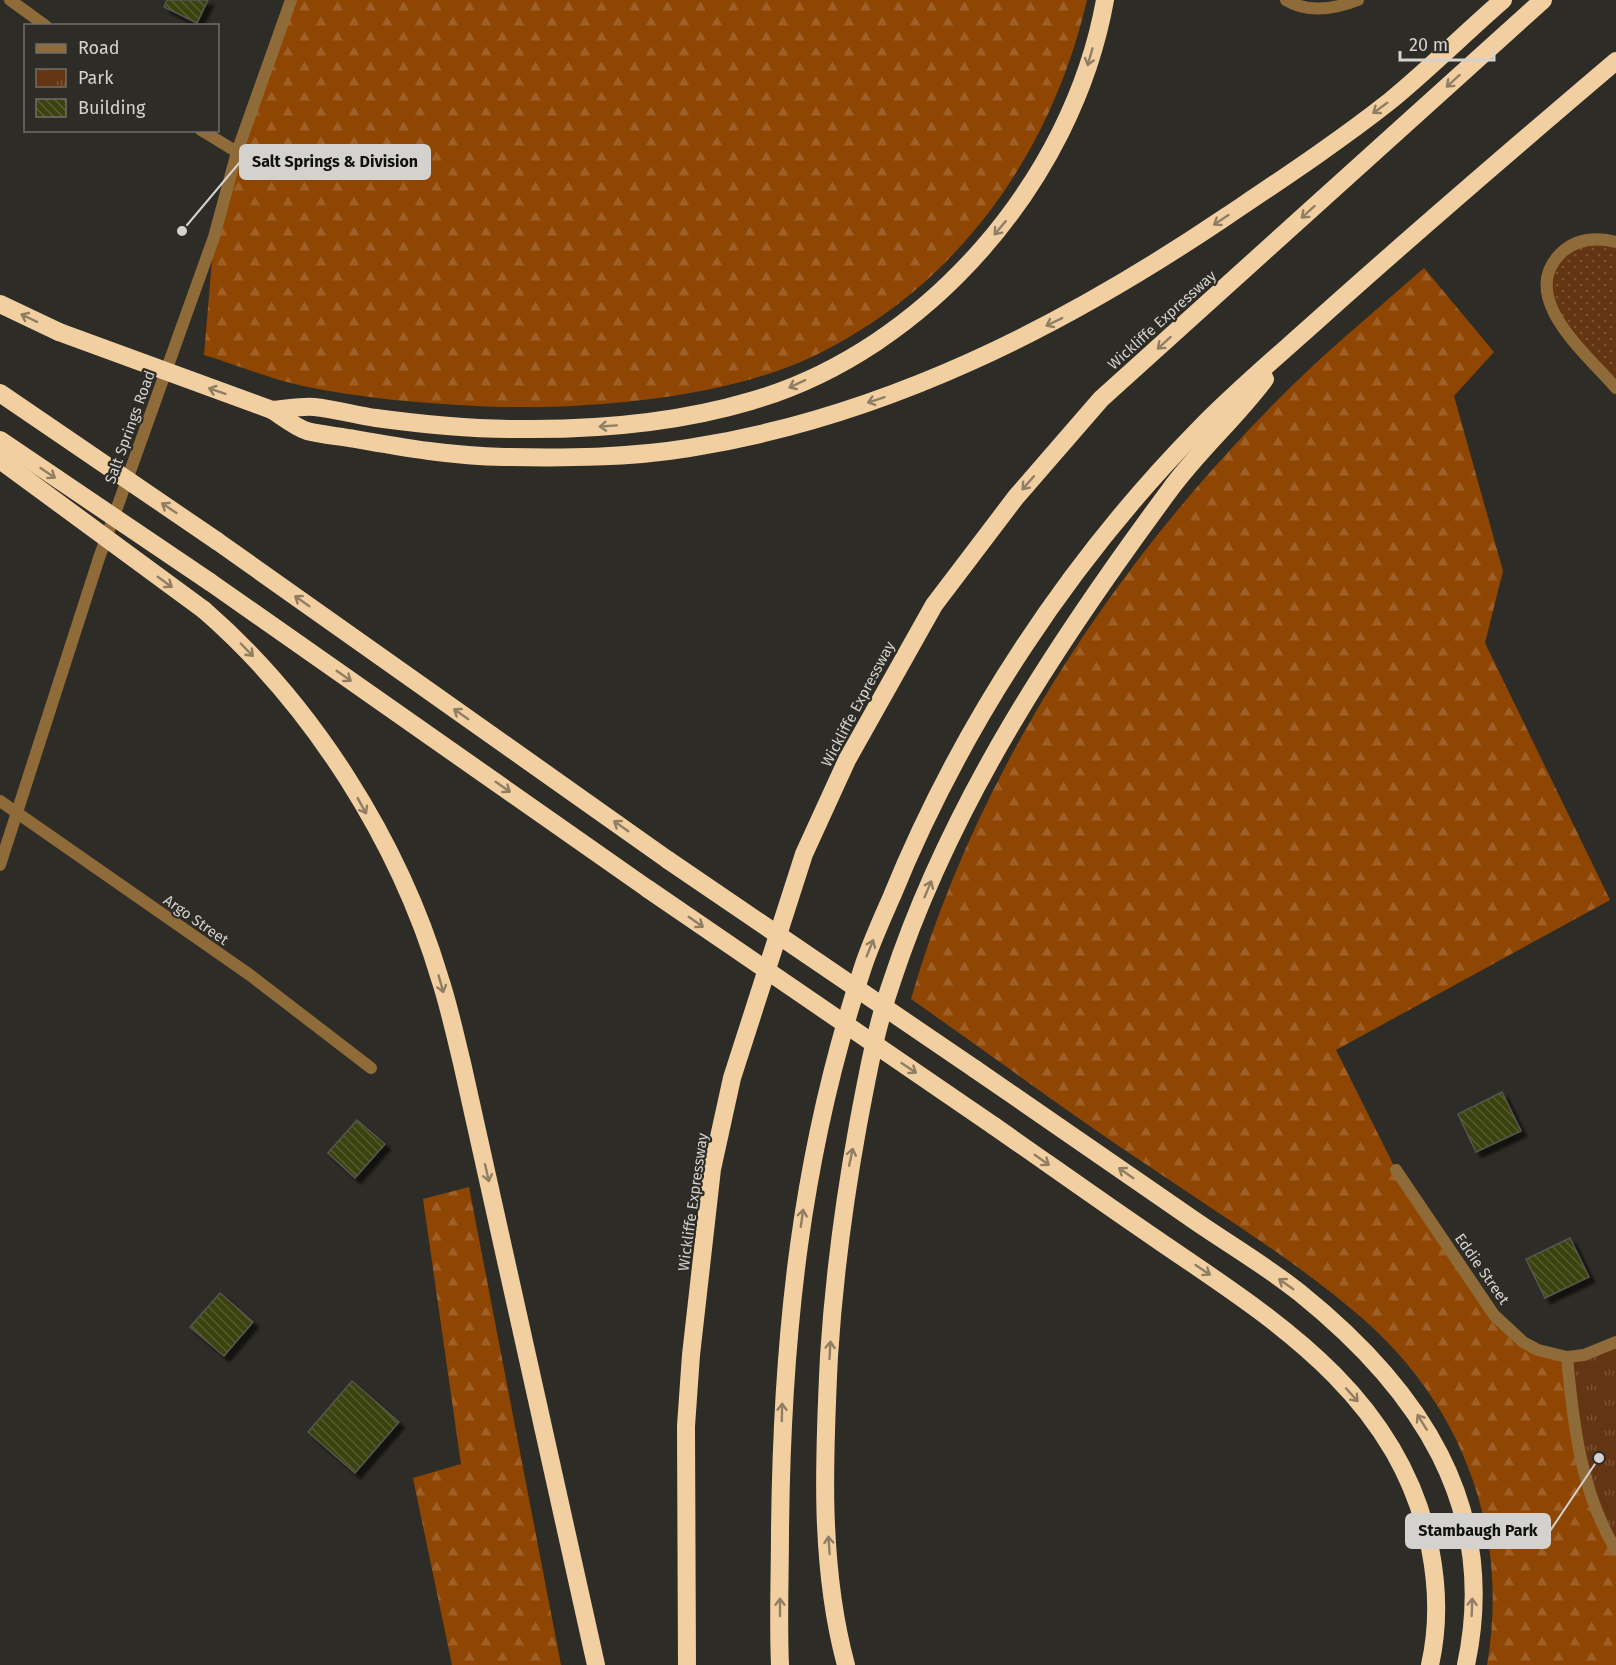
<svg xmlns="http://www.w3.org/2000/svg" width="1616" height="1665" viewBox="0 0 1616 1665" font-family="'Fira Sans',sans-serif">
	<style>
		.grass { fill: url(#grass-dots) }
		.forest { fill: url(#forest-firs) }
		.park { fill: url(#park-tufts) }
		.building { fill: url(#building-back-hatch); stroke: #555650; stroke-width: 1.5; filter: url(#shadow) }
		.lines { fill: none; stroke-linecap: round; stroke-linejoin: round }
		.service { stroke: #8f6b39; stroke-width: 12 }
		.minor { stroke: #8f6b39; stroke-width: 12 }
		.tertiary { stroke: #8f6b39; stroke-width: 12 }
		.motorway { stroke: #f2cfa1; stroke-width: 18 }
		.motorway-bridge { stroke: #f2cfa1; stroke-width: 18 }
		.oneway { stroke: #907e64 }
		.labels { text-anchor: middle; stroke-width: 4.5; stroke-linejoin: round; paint-order: stroke }
		.street-label { font-size: 15px; fill: #d3d2ce; stroke: #2e2c26 }
		.leader { fill: none; stroke: #d3d2ce; stroke-width: 2 }
		.callout-dot { fill: #d3d2ce; stroke: #2e2c26; stroke-width: 2 }
		.callout { fill: #d3d2ce; stroke: #d3d2ce; stroke-width: 2 }
		.callout-label { font-size: 16px; text-anchor: middle; font-weight: bold; fill: #111 }
	</style>
	<defs>
		<pattern id="grass-dots" width="8" height="8" patternUnits="userSpaceOnUse" patternTransform="scale(1.5)"><rect width="8" height="8" fill="#643513"/><path d="M2 2h.1M6 6h.1" fill="none" stroke="#795134" stroke-width="1.8" stroke-linecap="round"/></pattern>
		<pattern id="forest-firs" width="22" height="20" patternUnits="userSpaceOnUse" patternTransform="scale(1.5)"><rect width="22" height="20" fill="#904603"/><path d="M5 1l3.5 6h-7zM16 11l3.5 6h-7z" fill="#9f6027"/></pattern>
		<pattern id="park-tufts" width="24" height="20" patternUnits="userSpaceOnUse" patternTransform="scale(1.5)"><rect width="24" height="20" fill="#643513"/><path d="M3 7l-1-3M5 7V3M7 7l1-3M15 17l-1-3M17 17v-4M19 17l1-3" fill="none" stroke="#795134"/></pattern>
		<pattern id="building-back-hatch" width="6" height="6" patternUnits="userSpaceOnUse" patternTransform="scale(1.5)"><rect width="6" height="6" fill="#3b4210"/><path d="M-1 5l2 2M0 0l6 6M5-1l2 2" fill="none" stroke="#565c32"/></pattern>
		<filter id="shadow"><feDropShadow dx="5.5" dy="5.5" stdDeviation="1.5" flood-color="#0009"/></filter>
	</defs>
	<rect width="100%" height="100%" fill="#2e2c26"/>
	<!-- grass -->
	<polygon class="grass" points="1616,242 1616,388 1553,314 1550,269 1567,248"/>
	<!-- forest -->
	<g class="forest">
		<path d="M291,0h796c-36,154 -129,286 -273,356 -93,44 -235,55 -338,50 -58,-3 -115,-8 -173,-20 -33,-7 -66,-21 -99,-31l10,-118z"/>
		<path d="M1424,268l70,84 -40,44 49,175 -18,72 125,257 -274,150 60,120 98,144 29,28 44,15 49,193v115h-129c23,-133 -24,-259 -125,-347 -66,-57 -140,-102 -212,-151 -81,-54 -159,-112 -239,-168 69,-241 224,-467 407,-638 35,-32 71,-62 106,-93z"/>
		<polygon points="469,1187 561,1665 452,1665 413,1478 461,1464 423,1199"/>
	</g>
	<!-- park -->
	<polygon class="park" points="1616,1342 1616,1550 1590,1491 1567,1358"/>
	<!-- building -->
	<g class="building">
		<polygon points="167,0 208,0 197,23 164,7"/>
		<polygon points="1502,1092 1521,1131 1476,1152 1458,1114"/>
		<polygon points="357,1120 385,1144 355,1178 328,1153"/>
		<polygon points="1570,1238 1589,1277 1545,1298 1526,1259"/>
		<polygon points="220,1293 253,1322 224,1356 190,1327"/>
		<polygon points="352,1381 399,1422 355,1473 308,1432"/>
	</g>
	<g class="lines">
		<!-- service -->
		<path class="service" d="M1567,1357c6,66 14,136 49,193"/>
		<!-- minor -->
		<g class="minor">
			<path d="M1286,0c23,14 49,9 72,0"/>
			<path d="M1616,242c-20,-5 -40,-4 -56,12 -43,44 28,101 56,134"/>
			<polyline points="0,801 250,975 371,1068"/>
			<polyline points="1396,1170 1494,1315 1523,1342 1538,1350 1567,1357 1584,1355 1616,1342"/>
		</g>
		<!-- tertiary -->
		<g class="tertiary">
			<polyline points="10,0 46,26"/>
			<polyline points="201,130 237,152"/>
			<polyline points="0,865 99,558 214,237 237,152 291,0"/>
		</g>
		<!-- motorway -->
		<g class="motorway">
			<polyline points="0,304 59,332"/>
			<path d="M272,410c11,7 23,17 35,21 15,4 32,5 48,8 50,9 98,17 149,18 62,1 124,1 185,-9 197,-31 375,-122 538,-232 55,-37 111,-74 163,-115 39,-32 75,-68 113,-101"/>
			<path d="M272,410c14,-1 29,-4 42,-3 21,2 41,8 62,11 51,7 105,12 157,11 73,0 147,-7 218,-28 176,-51 322,-221 354,-401"/>
			<polyline points="217,541 668,860"/>
			<polyline points="210,582 648,889"/>
			<path d="M204,610c108,94 195,231 236,369 9,27 15,56 22,84l134,602"/>
			<path d="M975,1069c71,49 142,98 213,147 37,26 77,49 112,77 118,95 200,213 166,372"/>
			<path d="M994,1126c56,39 112,79 168,117 118,80 238,156 268,305 8,40 9,77 0,117"/>
			<polyline points="687,1665 686,1426 691,1355 712,1169 732,1078 804,854 847,760 934,605 1016,497 1101,399 1543,0"/>
			<path d="M780,1665c-2,-44 0,-89 0,-134 2,-196 21,-377 83,-564 8,-24 19,-48 29,-71 70,-172 178,-336 308,-468 38,-39 80,-74 120,-110 97,-87 196,-172 296,-257"/>
			<path d="M846,1665c-27,-99 -22,-207 -17,-309 5,-78 15,-154 29,-231 9,-48 18,-98 34,-144 59,-179 166,-340 277,-490 29,-40 67,-73 96,-112"/>
		</g>
		<!-- motorway-bridge -->
		<g class="motorway-bridge">
			<polyline points="59,332 272,410"/>
			<polyline points="0,393 217,541"/>
			<polyline points="0,440 210,582"/>
			<polyline points="0,460 204,610"/>
			<polyline points="668,860 975,1069"/>
			<polyline points="648,889 994,1126"/>
		</g>
	</g>
	<!-- one-way arrows -->
	<defs><path id="oneway-shaft" d="M-6 0H5M1.5-3L5.5 0L1.5 3" fill="none" stroke-width="1.6" stroke-linecap="round" stroke-linejoin="round" transform="scale(1.5)"/></defs>
	<g class="oneway">
		<use href="#oneway-shaft" transform="translate(1090 57) rotate(106)"/>
		<use href="#oneway-shaft" transform="translate(1453 81) rotate(138)"/>
		<use href="#oneway-shaft" transform="translate(1380 108) rotate(144)"/>
		<use href="#oneway-shaft" transform="translate(1308 212) rotate(138)"/>
		<use href="#oneway-shaft" transform="translate(1221 220) rotate(146)"/>
		<use href="#oneway-shaft" transform="translate(1000 228) rotate(130)"/>
		<use href="#oneway-shaft" transform="translate(29 318) rotate(-154)"/>
		<use href="#oneway-shaft" transform="translate(1054 322) rotate(154)"/>
		<use href="#oneway-shaft" transform="translate(1164 343) rotate(138)"/>
		<use href="#oneway-shaft" transform="translate(797 384) rotate(155)"/>
		<use href="#oneway-shaft" transform="translate(217 391) rotate(-161)"/>
		<use href="#oneway-shaft" transform="translate(876 400) rotate(162)"/>
		<use href="#oneway-shaft" transform="translate(608 426) rotate(176)"/>
		<use href="#oneway-shaft" transform="translate(48 473) rotate(34)"/>
		<use href="#oneway-shaft" transform="translate(1028 483) rotate(131)"/>
		<use href="#oneway-shaft" transform="translate(169 508) rotate(-146)"/>
		<use href="#oneway-shaft" transform="translate(165 582) rotate(36)"/>
		<use href="#oneway-shaft" transform="translate(302 601) rotate(-145)"/>
		<use href="#oneway-shaft" transform="translate(247 650) rotate(46)"/>
		<use href="#oneway-shaft" transform="translate(344 676) rotate(35)"/>
		<use href="#oneway-shaft" transform="translate(461 714) rotate(-145)"/>
		<use href="#oneway-shaft" transform="translate(503 787) rotate(35)"/>
		<use href="#oneway-shaft" transform="translate(362 806) rotate(61)"/>
		<use href="#oneway-shaft" transform="translate(621 826) rotate(-145)"/>
		<use href="#oneway-shaft" transform="translate(928 889) rotate(-67)"/>
		<use href="#oneway-shaft" transform="translate(696 922) rotate(35)"/>
		<use href="#oneway-shaft" transform="translate(870 948) rotate(-68)"/>
		<use href="#oneway-shaft" transform="translate(441 984) rotate(74)"/>
		<use href="#oneway-shaft" transform="translate(909 1068) rotate(34)"/>
		<use href="#oneway-shaft" transform="translate(851 1157) rotate(-78)"/>
		<use href="#oneway-shaft" transform="translate(1042 1160) rotate(35)"/>
		<use href="#oneway-shaft" transform="translate(487 1173) rotate(77)"/>
		<use href="#oneway-shaft" transform="translate(1126 1173) rotate(-145)"/>
		<use href="#oneway-shaft" transform="translate(802 1218) rotate(-82)"/>
		<use href="#oneway-shaft" transform="translate(1203 1270) rotate(34)"/>
		<use href="#oneway-shaft" transform="translate(1286 1284) rotate(-145)"/>
		<use href="#oneway-shaft" transform="translate(830 1350) rotate(-87)"/>
		<use href="#oneway-shaft" transform="translate(1352 1395) rotate(48)"/>
		<use href="#oneway-shaft" transform="translate(782 1412) rotate(-89)"/>
		<use href="#oneway-shaft" transform="translate(1422 1422) rotate(-122)"/>
		<use href="#oneway-shaft" transform="translate(829 1545) rotate(-94)"/>
		<use href="#oneway-shaft" transform="translate(780 1607) rotate(-90)"/>
		<use href="#oneway-shaft" transform="translate(1472 1607) rotate(-88)"/>
	</g>
	<g class="labels">
		<!-- street labels -->
		<g class="street-label">
			<text transform="translate(1162 320) rotate(-42)" y="5">Wickliffe Expressway</text>
			<text transform="translate(130 427) rotate(-70)" y="5">Salt Springs Road</text>
			<text transform="translate(858 704) rotate(-62)" y="5">Wickliffe Expressway</text>
			<text transform="translate(196 920) rotate(35)" y="5">Argo Street</text>
			<text transform="translate(693 1202) rotate(-82)" y="5">Wickliffe Expressway</text>
			<text transform="translate(1482 1269) rotate(55)" y="5">Eddie Street</text>
		</g>
	</g>
	<!-- callouts -->
	<path class="leader" d="M182 231L240 162M1599 1458L1550 1531"/>
	<g class="callout-dot">
		<circle cx="182" cy="231" r="6"/>
		<circle cx="1599" cy="1458" r="6"/>
	</g>
	<g class="callout">
		<rect x="240" y="145" width="190" height="34" rx="6"/>
		<rect x="1406" y="1514" width="144" height="34" rx="6"/>
	</g>
	<g class="callout-label">
		<text x="335" y="167">Salt Springs &amp; Division</text>
		<text x="1478" y="1536">Stambaugh Park</text>
	</g>
	<!-- legend -->
	<rect x="24" y="24" width="195" height="108" fill="#2e2c26" stroke="#706e69" stroke-width="1.5"/>
	<rect x="36" y="44" width="30" height="9" fill="#8f6b39" stroke="#706e69" stroke-width="1.5"/>
	<text x="78" y="54" font-size="18" fill="#d3d2ce">Road</text>
	<rect x="36" y="69" width="30" height="18" fill="url(#park-tufts)" stroke="#706e69" stroke-width="1.5"/>
	<text x="78" y="84" font-size="18" fill="#d3d2ce">Park</text>
	<rect x="36" y="99" width="30" height="18" fill="url(#building-back-hatch)" stroke="#706e69" stroke-width="1.5"/>
	<text x="78" y="114" font-size="18" fill="#d3d2ce">Building</text>
	<!-- scale -->
	<path d="M1400 51v9h94v-9" fill="none" stroke="#d3d2ce" stroke-width="3"/>
	<text x="1409" y="51" font-size="18" fill="#d3d2ce" stroke="#2e2c26" stroke-width="4.5" paint-order="stroke">20 m</text>
</svg>
